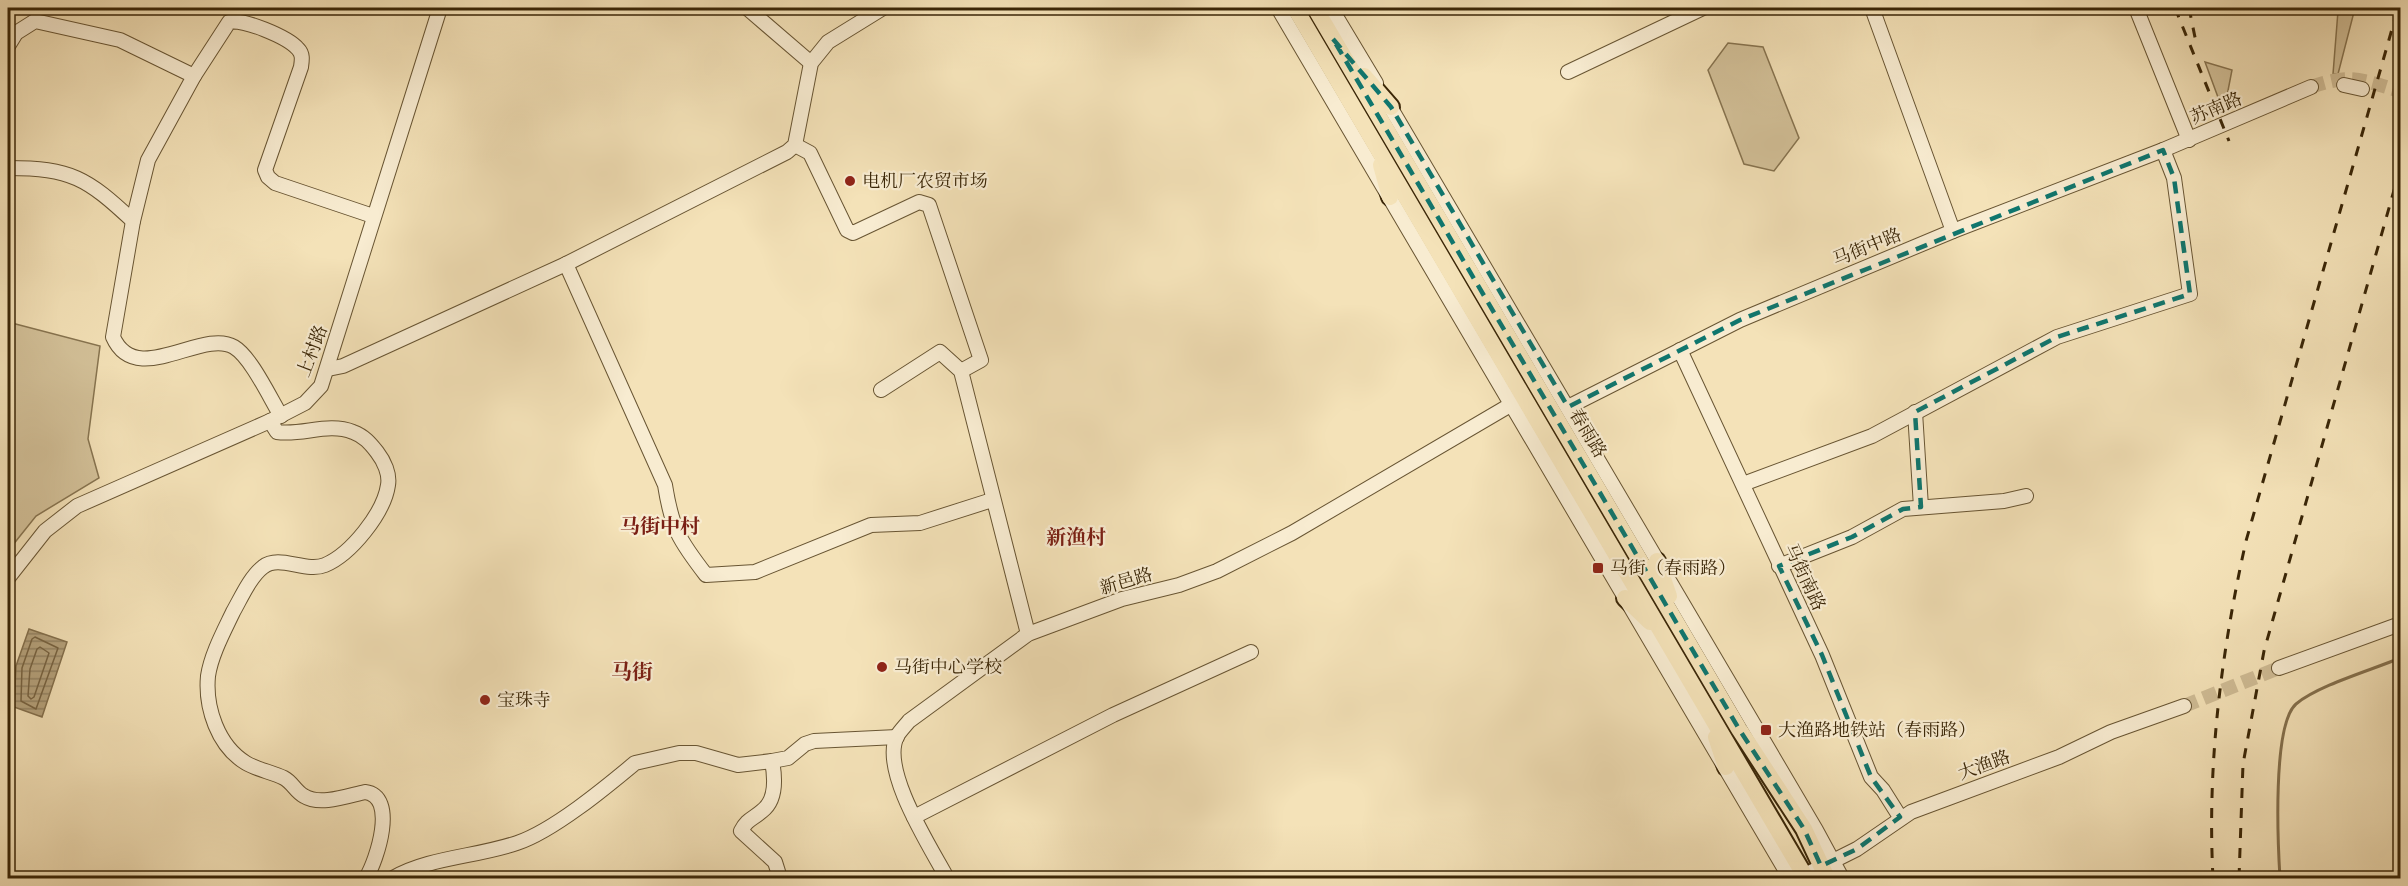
<svg xmlns="http://www.w3.org/2000/svg" width="2408" height="886" viewBox="0 0 2408 886" font-family="Vollkorn,'Noto Serif SC',serif">
	<style>
		.green { fill: #d4c29a; stroke: #877450; stroke-width: 1.5 }
		.water { fill: url(#water-rules); stroke: #84704d; stroke-width: 1.5 }
		.lines { fill: none; stroke-linecap: round; stroke-linejoin: round }
		.shore { stroke: #786442; stroke-width: 1.5 }
		.stream { stroke: #84704d; stroke-width: 3 }
		.minor-tunnel { stroke: #cfbc95; stroke-width: 14; stroke-dasharray: 14 7; stroke-linecap: butt }
		.minor-casing { stroke: #685533; stroke-width: 16 }
		.major-casing { stroke: #3a2607; stroke-width: 20 }
		.minor { stroke: #f8ecd1; stroke-width: 14 }
		.major { stroke: #f4e2b8; stroke-width: 16 }
		.rail { stroke: #3a2607; stroke-width: 3; stroke-dasharray: 10 10; stroke-linecap: butt }
		.marked { fill: none; stroke: #0f766e; stroke-width: 4.5; stroke-dasharray: 12 8; stroke-linejoin: round }
		.poi-dot { fill: #8f2418; stroke: #f8ecd1; stroke-width: 2 }
		.labels { text-anchor: middle; stroke-width: 4.5; stroke-linejoin: round; paint-order: stroke }
		.street-label { font-size: 18px; fill: #3a2607; stroke: #f8ecd1 }
		.poi-label { font-size: 18px; fill: #3a2607; stroke: #f8ecd1; text-anchor: start }
		.neighbourhood-label { font-size: 20px; font-weight: bold; fill: #7a1f14; stroke: #f8ecd1 }
		.quarter-label { font-size: 21px; font-weight: bold; fill: #7a1f14; stroke: #f8ecd1 }
	</style>
	<defs>
		<pattern id="water-rules" width="6" height="5" patternUnits="userSpaceOnUse" patternTransform="scale(1.5)"><rect width="6" height="5" fill="#b5a27c"/><path d="M0 2.5h6" fill="none" stroke="#948464"/></pattern>
	</defs>
	<rect width="100%" height="100%" fill="#f4e2b8"/>
	<filter id="stains"><feTurbulence type="fractalNoise" baseFrequency=".00333" numOctaves="4"/><feColorMatrix values="0 0 0 0 .2 0 0 0 0 .09 0 0 0 0 .02 0 0 0 .5 -.17"/></filter>
	<radialGradient id="worn" r=".72"><stop offset=".6" stop-color="#630" stop-opacity="0"/><stop offset="1" stop-color="#630" stop-opacity=".3"/></radialGradient>
	<!-- green -->
	<g class="green">
		<polygon points="2338,11 2354,12 2338,74 2333,74"/>
		<polygon points="1728,43 1763,47 1799,138 1774,171 1744,164 1708,70"/>
		<polygon points="2205,62 2232,70 2225,106 2222,108"/>
		<polygon points="8,322 100,346 88,439 99,478 36,516 8,551"/>
	</g>
	<!-- water -->
	<polygon class="water" points="29,629 67,642 42,717 14,707 16,666"/>
	<g class="lines">
		<!-- shore -->
		<g class="shore">
			<polygon points="35,637 58,648 36,709 21,701 22,668 32,639"/>
			<polygon points="40,647 49,653 34,697 31,699 28,696 30,669 37,649"/>
		</g>
		<!-- stream -->
		<path class="stream" d="M2280,878c-2,-32 -8,-153 16,-174 23,-19 76,-34 104,-46"/>
		<!-- minor-tunnel -->
		<g class="minor-tunnel">
			<path d="M2311,87c40,-14 51,-7 89,4"/>
			<polyline points="2184,706 2279,668"/>
		</g>
		<defs>
			<g id="minor">
				<polyline points="747,8 811,63"/>
				<polyline points="1278,8 1790,878"/>
				<polyline points="1331,8 1376,83"/>
				<polyline points="1872,8 1953,231"/>
				<polyline points="2136,8 2189,140"/>
				<polyline points="8,46 16,33 35,21 120,40 194,76"/>
				<polyline points="1568,72 1703,8"/>
				<polyline points="2344,85 2362,89"/>
				<polyline points="1386,100 1816,830 1842,878"/>
				<polyline points="795,145 810,153 847,230 853,233 919,202 929,205 981,360 961,371"/>
				<path d="M8,168c63,0 79,10 125,53"/>
				<path d="M566,264l99,221c7,44 14,55 41,90l49,-3 116,-47 49,-2 72,-23"/>
				<polyline points="1680,350 1822,655 1871,777 1883,790 1900,817"/>
				<polyline points="328,369 343,366 566,264 787,152 795,145 811,63 828,42 883,8"/>
				<polyline points="881,390 940,352 961,371 1028,634"/>
				<polyline points="1568,407 1740,320 1953,231 2163,150 2311,87"/>
				<polyline points="1915,412 1921,507"/>
				<path d="M281,416c-11,-18 -30,-59 -47,-69 -32,-19 -98,42 -121,-10l20,-116 15,-61 46,-84 35,-54c13,-4 59,15 69,27 5,5 4,11 3,18l-36,103 3,7 7,6 98,33"/>
				<path d="M270,421l7,11c25,4 51,-10 76,0 11,4 17,11 24,20 7,9 13,22 11,33 -4,28 -37,69 -63,80 -19,8 -46,-11 -62,2 -13,10 -22,31 -30,45 -9,19 -22,43 -25,64 -3,32 10,70 38,87 12,7 26,9 38,15 8,4 12,14 20,18 16,10 43,0 61,-4 33,4 12,68 1,86"/>
				<polyline points="1743,484 1872,436 2057,337 2190,294 2174,178 2163,150"/>
				<polyline points="1779,566 1852,537 1903,509 2004,501 2026,496"/>
				<polyline points="8,578 45,531 77,506 270,421 305,403 321,386 440,8"/>
				<polyline points="2279,668 2400,624"/>
				<path d="M772,761c3,16 5,39 -10,50 -9,8 -15,8 -21,20l34,31 5,16"/>
				<polyline points="914,817 1113,715 1251,652"/>
				<path d="M393,878c37,-21 83,-21 124,-35 36,-12 88,-55 118,-80l44,-10h17l42,12 34,-4 16,-3 17,-14 9,-3 83,-4"/>
				<path d="M947,878c-16,-30 -67,-108 -50,-142 3,-5 8,-10 12,-15l119,-87 94,-35 57,-14 38,-14 75,-38 220,-129"/>
				<polyline points="1799,878 1857,849 1911,812 2059,757 2111,732 2184,706"/>
			</g>
			<g id="major">
				<polyline points="1295,8 1806,878"/>
				<polyline points="1315,8 1739,729 1804,829 1827,878"/>
				<polyline points="1364,76 1391,107"/>
				<polyline points="1381,165 1390,197"/>
				<polyline points="1657,561 1669,596"/>
				<polyline points="1625,598 1650,622"/>
				<polyline points="1716,737 1726,767"/>
			</g>
		</defs>
		<!-- minor casing -->
		<use href="#minor" class="minor-casing"/>
		<!-- major casing -->
		<use href="#major" class="major-casing"/>
		<!-- minor -->
		<use href="#minor" class="minor"/>
		<!-- major -->
		<use href="#major" class="major"/>
		<!-- rail -->
		<g class="rail">
			<polyline points="2175,8 2229,141"/>
			<polyline points="2189,8 2197,47"/>
			<path d="M2213,878c-6,-114 8,-225 33,-337l152,-533"/>
			<polyline points="2239,878 2243,764 2264,651 2400,169"/>
		</g>
	</g>
	<!-- marked area -->
	<path class="marked" d="M1333,39l58,68 177,300 172,-87 423,-170 11,28 16,116 -133,43 -142,75 6,95 -18,2 -51,28 -73,29 43,89 49,122 29,40 -43,32 -36,17 -17,-37 -65,-100z"/>
	<!-- markers -->
	<g class="poi-dot">
		<circle cx="850" cy="181" r="6"/>
		<rect x="1592" y="562" width="12" height="12" rx="3"/>
		<circle cx="882" cy="667" r="6"/>
		<circle cx="485" cy="700" r="6"/>
		<rect x="1760" y="724" width="12" height="12" rx="3"/>
	</g>
	<g class="labels">
		<!-- street labels -->
		<g class="street-label">
			<text transform="translate(2216 108) rotate(-23)" y="6">苏南路</text>
			<text transform="translate(1867 247) rotate(-22)" y="6">马街中路</text>
			<text transform="translate(312 351) rotate(-69)" y="6">上村路</text>
			<text transform="translate(1588 433) rotate(59)" y="6">春雨路</text>
			<text transform="translate(1805 577) rotate(65)" y="6">马街南路</text>
			<text transform="translate(1126 581) rotate(-16)" y="6">新邑路</text>
			<text transform="translate(1984 765) rotate(-20)" y="6">大渔路</text>
		</g>
		<!-- poi labels -->
		<g class="poi-label">
			<text x="862" y="187">电机厂农贸市场</text>
			<text x="1610" y="574">马街（春雨路）</text>
			<text x="894" y="673">马街中心学校</text>
			<text x="497" y="706">宝珠寺</text>
			<text x="1778" y="736">大渔路地铁站（春雨路）</text>
		</g>
		<!-- neighbourhood labels -->
		<g class="neighbourhood-label">
			<text x="660" y="533">马街中村</text>
			<text x="1076" y="544">新渔村</text>
		</g>
		<!-- quarter labels -->
		<g class="quarter-label">
			<text x="632" y="679">马街</text>
		</g>
	</g>
	<!-- margin -->
	<rect width="2408" height="886" fill="none" stroke="#f4e2b8" stroke-width="30"/>
	<rect x="9" y="9" width="2390" height="868" fill="none" stroke="#3a2607" stroke-width="3"/>
	<rect x="15" y="15" width="2378" height="856" fill="none" stroke="#3a2607" stroke-width="1.5"/>
	<rect width="100%" height="100%" filter="url(#stains)"/>
	<rect width="100%" height="100%" fill="url(#worn)"/>
</svg>
